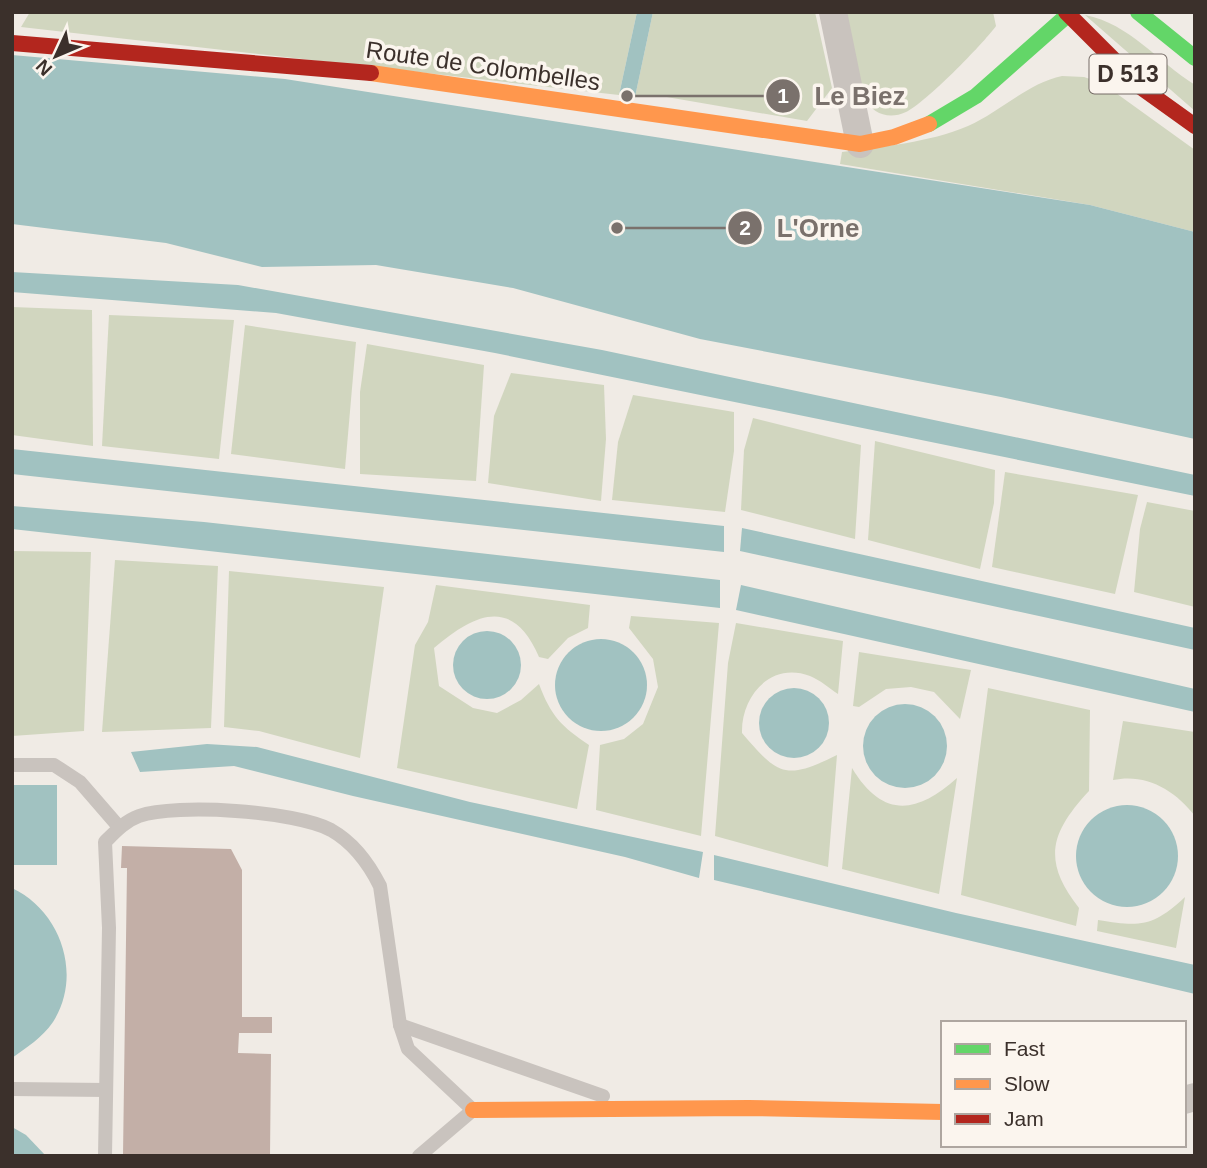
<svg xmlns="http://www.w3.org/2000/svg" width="1207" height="1168" viewBox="0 0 1207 1168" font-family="Helvetica,sans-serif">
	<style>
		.green { fill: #d1d6bf }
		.water { fill: #a1c2c1 }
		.building { fill: #c3afa7 }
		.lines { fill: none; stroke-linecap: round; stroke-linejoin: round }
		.lane { stroke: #c9c3be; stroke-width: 14 }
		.street { stroke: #c9c3be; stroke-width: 28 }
		.fast { stroke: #63d668; stroke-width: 16 }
		.slow { stroke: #ff974d; stroke-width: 16 }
		.jam { stroke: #b3261e; stroke-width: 16 }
		.labels { text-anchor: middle; stroke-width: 7; stroke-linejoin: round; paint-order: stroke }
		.shield { fill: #fbf5ee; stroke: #756b66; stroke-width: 2 }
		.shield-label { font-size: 23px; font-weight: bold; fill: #3b302b }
		.street-label { font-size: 24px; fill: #3b302b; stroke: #fbf5ee }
		.leader { fill: none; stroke: #7a716c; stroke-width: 2.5 }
		.callout-dot { fill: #7a716c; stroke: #fbf5ee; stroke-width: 2.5 }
		.mark-label { font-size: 21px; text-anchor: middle; font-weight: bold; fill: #fff }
		.callout-label { font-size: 26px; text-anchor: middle; font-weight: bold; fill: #7a716c; stroke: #fbf5ee; stroke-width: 7; stroke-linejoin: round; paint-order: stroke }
	</style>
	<rect width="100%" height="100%" fill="#f0ebe5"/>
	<!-- green -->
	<g class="green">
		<polygon points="30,12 637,12 619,95 21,27"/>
		<polygon points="653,12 815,12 832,88 807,121 655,95 635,97"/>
		<path d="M843,12h150l3,14c-14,19 -70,76 -90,86 -17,8 -34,2 -41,-14z"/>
		<path d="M1085,15c45,9 72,46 110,70v26z"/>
		<path d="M1062,76l22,1 18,6 93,67v82l-105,-27 -250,-41 2,-12c42,-6 86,-9 126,-26 32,-14 60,-43 94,-50z"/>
		<polygon points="12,307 92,310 93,446 12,435"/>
		<polygon points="109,315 234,320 219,459 102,446"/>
		<polygon points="245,325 356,342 345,469 231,454"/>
		<polygon points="367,344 484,365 476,481 360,474 360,392"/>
		<polygon points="511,373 604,385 606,439 601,501 488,483 494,416"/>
		<polygon points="633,395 734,412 734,451 725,512 612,500 618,442"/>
		<polygon points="753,418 861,445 855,539 741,510 744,450"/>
		<polygon points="875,441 995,470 994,503 980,569 868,540"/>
		<polygon points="1005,472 1138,495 1115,594 992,567"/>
		<polygon points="1147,502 1195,511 1195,607 1134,592 1140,529"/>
		<polygon points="12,551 91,552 84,731 12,736"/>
		<polygon points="115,560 218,566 211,728 102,732"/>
		<polygon points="229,571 384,587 360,758 259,731 224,727"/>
		<path d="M436,585l154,20 -2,23 -20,10 -20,21 -9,-2c-26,-61 -64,-44 -105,-9l5,38 34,22 24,5 24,-13 18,-16c12,32 22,42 50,61l-12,64 -180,-41 18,-123 13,-23z"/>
		<polygon points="631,616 719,623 701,836 596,810 600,745 624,739 643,724 658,687 653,659 629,628"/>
		<path d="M736,623l107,18 -5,53c-9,-6 -18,-14 -28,-18 -39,-15 -69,20 -68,57 36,42 43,48 95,22l-9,112 -113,-31 13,-173z"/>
		<polygon points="859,652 971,670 960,719 934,692 911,687 886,689 859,707 853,706"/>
		<path d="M988,688l102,22 -1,81c-39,42 -47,70 -10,117l-3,18 -115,-31z"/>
		<path d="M1123,721l72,11v84c-20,-26 -49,-43 -82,-36z"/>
		<path d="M852,768c30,50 64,47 105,10l-18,116 -97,-25z"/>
		<path d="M1185,897l-9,51 -79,-17 1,-11c42,7 55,7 87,-23z"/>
	</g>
	<!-- water -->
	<g class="water">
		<polygon points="637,12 653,12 635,97 619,95"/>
		<polygon points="12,55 285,79 1090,205 1195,232 1195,439 1001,397 700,339 513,288 376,265 262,267 166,243 12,224"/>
		<polygon points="12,272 238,285 602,350 1195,475 1195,496 495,353 276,313 12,292"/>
		<polygon points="12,449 724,526 724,552 12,474"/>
		<polygon points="12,506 204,522 720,580 720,608 12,529"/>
		<polygon points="742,528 1195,628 1195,650 740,551"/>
		<polygon points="741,585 1195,689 1195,712 736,610"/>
		<circle cx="487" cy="665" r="34"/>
		<circle cx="601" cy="685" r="46"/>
		<circle cx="794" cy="723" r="35"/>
		<circle cx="905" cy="746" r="42"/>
		<polygon points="207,744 257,747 470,802 703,852 699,878 625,857 353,796 234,766 140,772 131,752"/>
		<rect x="12" y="785" width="45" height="80"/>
		<circle cx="1127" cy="856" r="51"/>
		<polygon points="714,855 956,913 1195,965 1195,994 714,880"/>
		<path d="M12,888c49,23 71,87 41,134 -11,16 -26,25 -41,36z"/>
		<polygon points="12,1127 26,1135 46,1156 12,1156"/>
	</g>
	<!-- building -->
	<polygon class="building" points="122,846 231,849 242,870 242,1017 272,1017 272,1033 239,1033 238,1053 271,1054 270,1156 123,1156 127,868 121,868"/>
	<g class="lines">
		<!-- lane -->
		<g class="lane">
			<polyline points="12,765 54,765 80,782 119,827"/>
			<polyline points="400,1025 603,1096"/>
			<polyline points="12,1089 106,1090"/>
			<path d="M105,1156l4,-228 -4,-86c10,-10 20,-21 34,-26 38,-13 156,-5 192,14 23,13 38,34 49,56l20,139 8,24 65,61 -54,46"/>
		</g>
		<!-- street -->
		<g class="street">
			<polyline points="833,12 860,144"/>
			<polyline points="1184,1100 1195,1097"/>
		</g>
		<!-- fast -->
		<g class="fast">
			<polyline points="1138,12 1195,58"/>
			<polyline points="929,124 976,96 1071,12"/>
		</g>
		<!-- slow -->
		<g class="slow">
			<polyline points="371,73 860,144 894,137 929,124"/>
			<polyline points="473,1110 749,1108 943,1112"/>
		</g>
		<!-- jam -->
		<g class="jam">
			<polyline points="1066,12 1142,88 1195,126"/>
			<polyline points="12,43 371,73"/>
		</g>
	</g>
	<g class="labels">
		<!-- shield labels -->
		<rect class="shield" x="1089.5" y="54.5" width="77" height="39" rx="5"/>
		<g class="shield-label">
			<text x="1128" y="82">D 513</text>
		</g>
		<!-- street labels -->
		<g class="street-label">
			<text transform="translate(483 66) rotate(8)" y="8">Route de Colombelles</text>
		</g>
	</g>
	<!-- callouts -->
	<path class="leader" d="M627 96L783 96M617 228L745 228"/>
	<g class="callout-dot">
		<circle cx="627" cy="96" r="7"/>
		<circle cx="617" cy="228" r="7"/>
		<circle cx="783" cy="96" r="18"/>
		<circle cx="745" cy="228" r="18"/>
	</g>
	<g class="mark-label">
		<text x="783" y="103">1</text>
		<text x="745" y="235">2</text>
	</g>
	<g class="callout-label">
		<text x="860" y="105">Le Biez</text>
		<text x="818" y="237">L'Orne</text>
	</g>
	<!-- border -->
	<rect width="1207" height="1168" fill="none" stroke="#3b302b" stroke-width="28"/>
	<!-- legend -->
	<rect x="941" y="1021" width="245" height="126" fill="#fbf5ee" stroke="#aea6a0" stroke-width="2"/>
	<rect x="955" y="1044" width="35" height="10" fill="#63d668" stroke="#aea6a0" stroke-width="2"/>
	<text x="1004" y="1056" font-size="21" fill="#3b302b">Fast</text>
	<rect x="955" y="1079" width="35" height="10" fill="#ff974d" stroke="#aea6a0" stroke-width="2"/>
	<text x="1004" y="1091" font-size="21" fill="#3b302b">Slow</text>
	<rect x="955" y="1114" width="35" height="10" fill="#b3261e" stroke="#aea6a0" stroke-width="2"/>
	<text x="1004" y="1126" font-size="21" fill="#3b302b">Jam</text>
	<!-- north arrow -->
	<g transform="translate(56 56) rotate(226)" stroke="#fbf5ee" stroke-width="5" paint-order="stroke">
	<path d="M0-5L12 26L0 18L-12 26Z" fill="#3b302b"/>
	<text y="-10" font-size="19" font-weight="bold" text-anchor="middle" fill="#3b302b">N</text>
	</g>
</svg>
